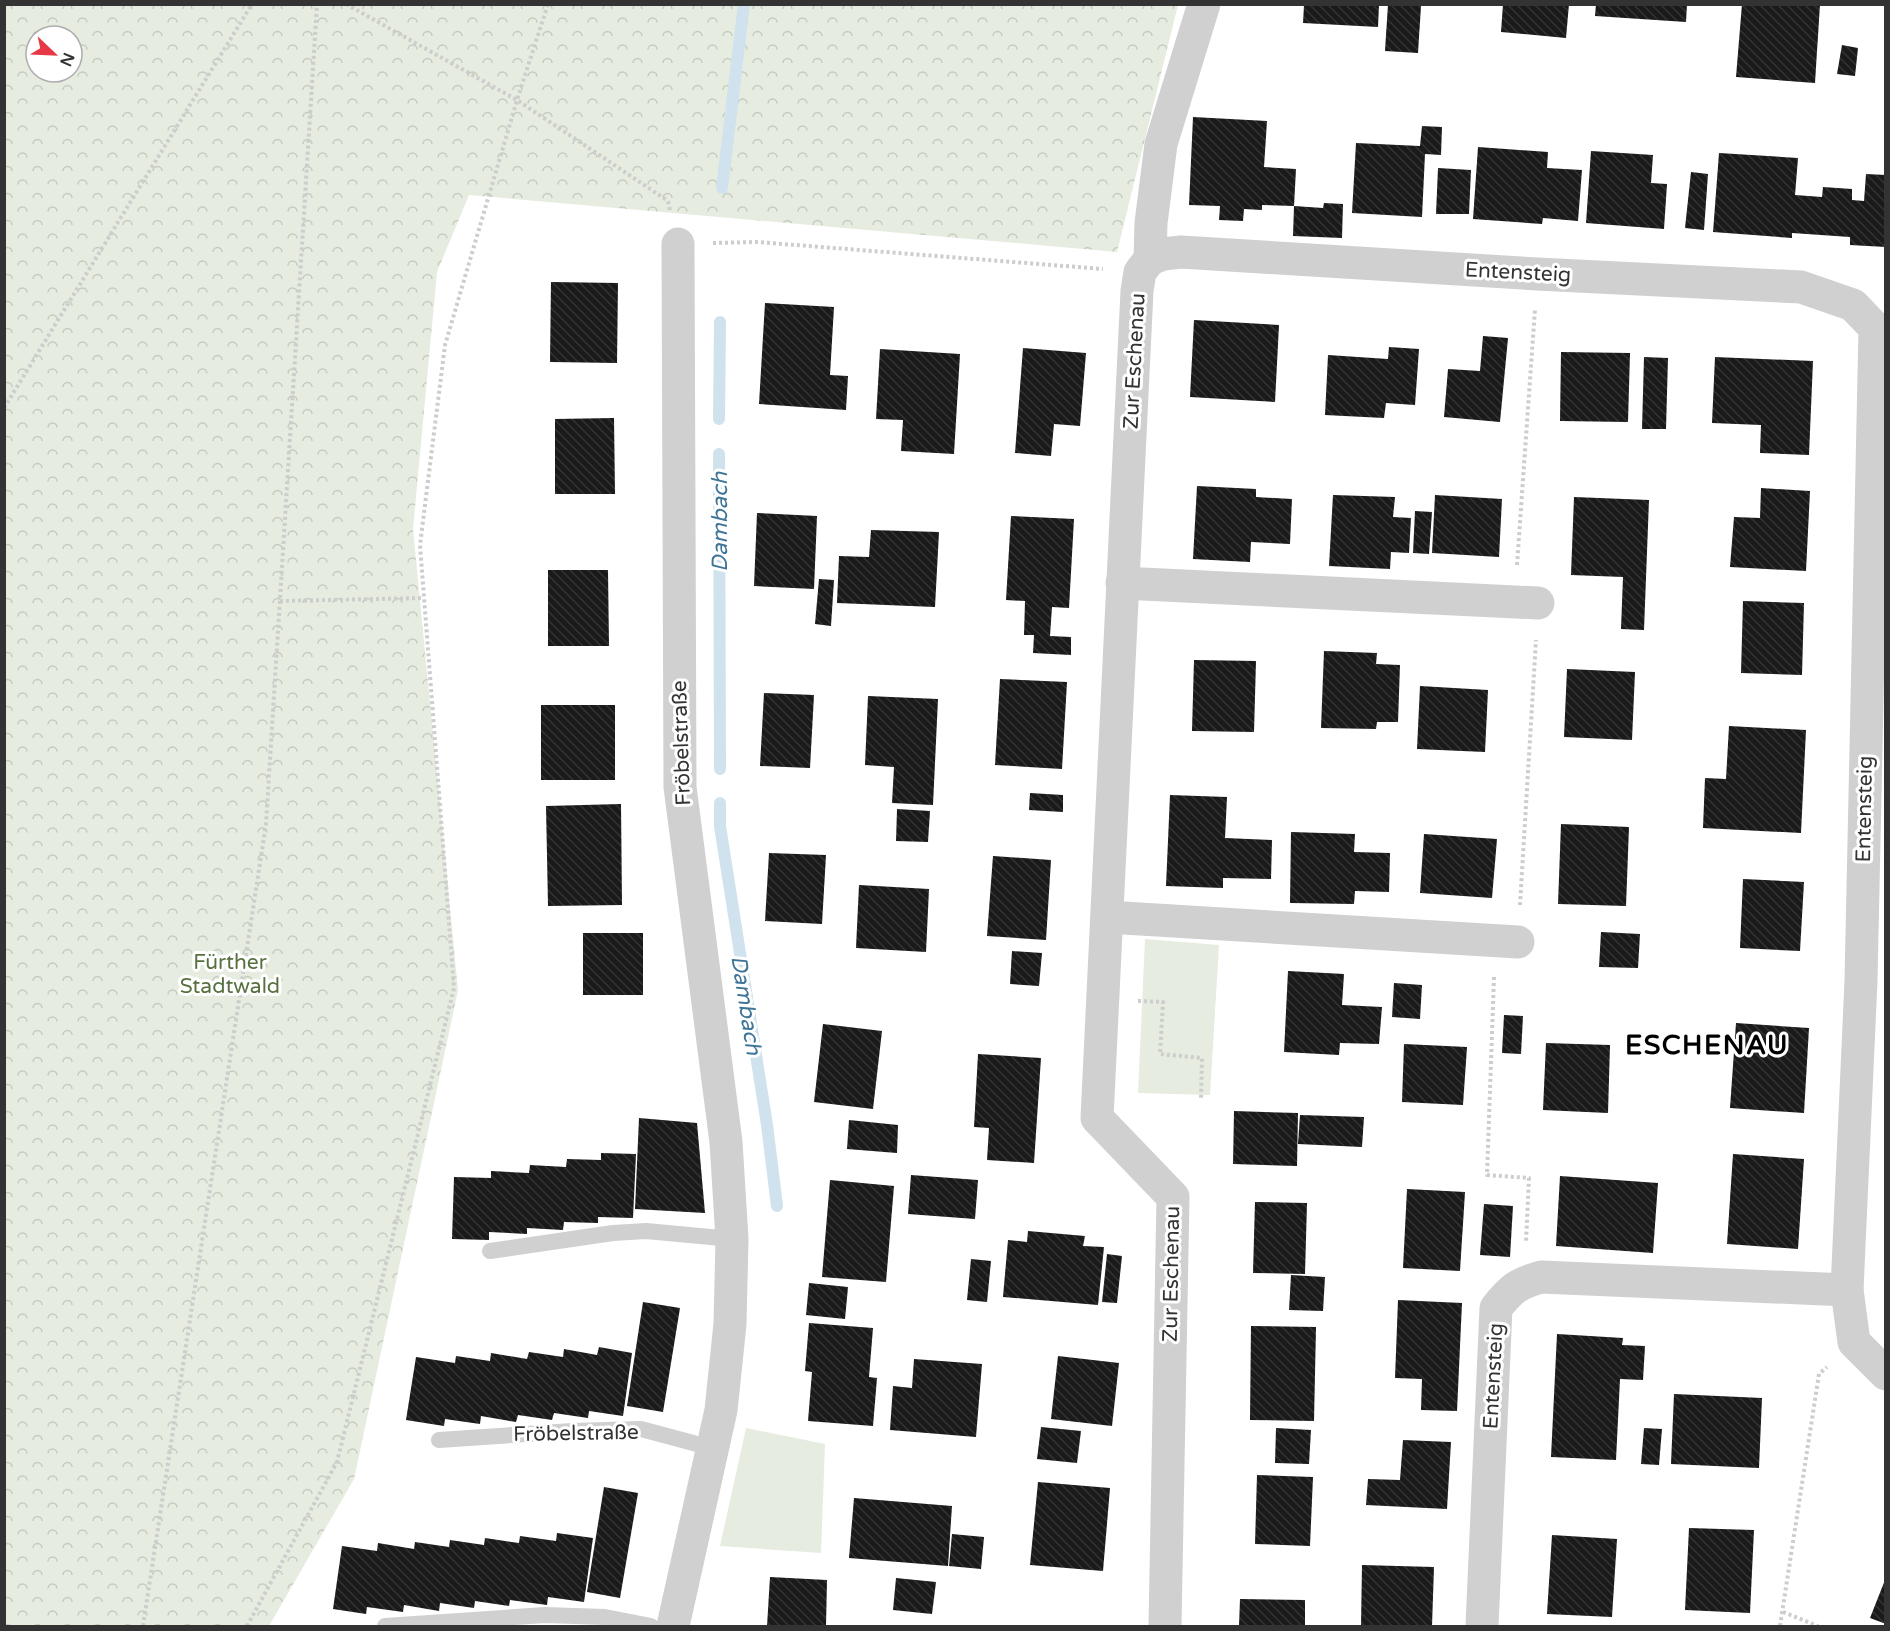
<svg xmlns="http://www.w3.org/2000/svg" width="1890" height="1631" viewBox="0 0 1890 1631" font-family="'Varela Round',sans-serif">
	<style>
		.green { fill: #e6ecdf }
		.forest { fill: url(#forest-crowns); fill-rule: evenodd }
		.lines { fill: none; stroke-linecap: round; stroke-linejoin: round }
		.stream { stroke: #cfe2ee; stroke-width: 12 }
		.building { fill: url(#building-back-hatch) }
		.path { stroke: #cdcdcd; stroke-width: 4; stroke-dasharray: 3 3; stroke-linecap: butt }
		.service { stroke: #d0d0d0; stroke-width: 16 }
		.minor { stroke: #d0d0d0; stroke-width: 33 }
		.labels { text-anchor: middle; stroke-width: 6; stroke-linejoin: round; paint-order: stroke }
		.street-label { font-size: 21px; fill: #333; stroke: #fff }
		.park-label { font-size: 21px; fill: #56703f; stroke: #fff }
		.water-label { font-size: 22px; font-style: italic; fill: #3f7597; stroke: #fff }
		.district-label { font-size: 27px; font-weight: bold; letter-spacing: 1.5px; fill: #000; stroke: #fff }
	</style>
	<defs>
		<pattern id="forest-crowns" width="20" height="18" patternUnits="userSpaceOnUse" patternTransform="scale(1.5)"><rect width="20" height="18" fill="#e6ecdf"/><path d="M2 6a3 3 0 1 1 6 0M12 15a3 3 0 1 1 6 0" fill="none" stroke="#c6cbc0"/></pattern>
		<pattern id="building-back-hatch" width="6" height="6" patternUnits="userSpaceOnUse" patternTransform="scale(1.5)"><rect width="6" height="6" fill="#1a1a1a"/><path d="M-1 5l2 2M0 0l6 6M5-1l2 2" fill="none" stroke="#333"/></pattern>
	</defs>
	<rect width="100%" height="100%" fill="#fff"/>
	<!-- green -->
	<g class="green">
		<polygon points="1145,939 1219,945 1210,1095 1138,1093"/>
		<polygon points="746,1428 825,1444 821,1553 720,1546"/>
	</g>
	<!-- forest -->
	<path class="forest" d="M5,4l1173,1 -61,247 -648,-57 -32,77 -24,257 45,461 -104,489 -85,147h-264zM36,36h36v36h-36z"/>
	<g class="lines">
		<!-- stream -->
		<g class="stream">
			<polyline points="722,188 744,4"/>
			<polyline points="719,419 720,322"/>
			<polyline points="719,454 720,769"/>
			<polyline points="720,803 720,826 767,1125 777,1206"/>
		</g>
	</g>
	<!-- building -->
	<g class="building">
		<polygon points="1388,4 1421,6 1418,53 1385,51"/>
		<polygon points="1503,4 1569,4 1566,38 1501,32"/>
		<polygon points="1596,4 1687,4 1686,22 1595,16"/>
		<polygon points="1742,4 1820,4 1815,83 1736,77"/>
		<polygon points="1304,5 1379,5 1378,27 1303,23"/>
		<polygon points="1842,45 1858,48 1855,76 1837,74"/>
		<polygon points="1193,117 1267,121 1264,167 1296,169 1294,206 1262,205 1262,210 1244,209 1243,221 1219,220 1220,206 1189,205"/>
		<polygon points="1422,126 1442,127 1441,155 1425,154 1422,217 1352,213 1356,143 1420,146"/>
		<polygon points="1478,147 1548,152 1547,168 1582,170 1578,221 1543,218 1542,224 1473,219"/>
		<polygon points="1591,151 1653,155 1651,183 1667,184 1664,229 1586,223"/>
		<polygon points="1719,153 1798,158 1795,195 1822,197 1823,187 1852,189 1852,200 1864,201 1866,174 1886,175 1886,247 1850,245 1850,237 1792,233 1792,238 1713,232"/>
		<polygon points="1438,168 1471,170 1469,214 1436,214"/>
		<polygon points="1691,172 1708,174 1704,230 1685,228"/>
		<polygon points="1324,203 1343,204 1342,238 1293,236 1294,206 1323,208"/>
		<polygon points="551,282 618,283 617,363 550,362"/>
		<polygon points="765,303 834,307 830,375 848,376 846,410 759,404"/>
		<polygon points="1194,320 1279,325 1275,402 1190,397"/>
		<polygon points="1483,336 1508,338 1500,422 1444,417 1448,369 1480,371"/>
		<polygon points="1389,347 1419,349 1415,405 1386,403 1384,418 1325,415 1328,355 1388,359"/>
		<polygon points="1023,348 1086,353 1080,426 1054,424 1051,456 1015,453"/>
		<polygon points="880,349 960,354 954,454 901,451 903,420 876,419"/>
		<polygon points="1561,352 1630,353 1628,422 1560,421"/>
		<polygon points="1644,357 1668,358 1666,429 1642,429"/>
		<polygon points="1715,357 1813,361 1809,455 1760,453 1761,425 1712,423"/>
		<polygon points="614,418 615,494 555,494 555,419"/>
		<polygon points="1197,486 1256,489 1256,497 1292,499 1290,544 1251,542 1250,562 1193,559"/>
		<polygon points="1761,488 1810,491 1806,571 1730,567 1734,517 1760,518"/>
		<polygon points="1333,495 1395,497 1393,517 1411,518 1409,553 1391,552 1390,569 1329,566"/>
		<polygon points="1435,495 1502,499 1499,557 1432,553"/>
		<polygon points="1574,497 1649,500 1644,630 1621,629 1623,577 1571,575"/>
		<polygon points="1415,511 1432,512 1429,554 1413,553"/>
		<polygon points="757,513 817,516 814,589 754,586"/>
		<polygon points="1011,516 1074,519 1069,608 1052,607 1050,636 1071,637 1071,655 1033,653 1034,635 1024,635 1025,601 1006,600"/>
		<polygon points="871,530 939,532 935,607 837,603 839,556 869,557"/>
		<polygon points="548,570 608,570 609,646 548,646"/>
		<polygon points="819,579 834,580 831,626 815,624"/>
		<polygon points="1743,601 1804,603 1802,675 1741,673"/>
		<polygon points="1324,651 1377,653 1376,664 1400,665 1398,722 1377,722 1376,729 1321,728"/>
		<polygon points="1194,660 1256,661 1254,732 1192,731"/>
		<polygon points="1567,669 1635,672 1632,740 1564,737"/>
		<polygon points="1000,679 1067,682 1062,769 995,765"/>
		<polygon points="1420,686 1488,690 1485,752 1417,749"/>
		<polygon points="764,693 814,695 810,768 760,766"/>
		<polygon points="868,696 938,699 933,805 892,803 894,767 865,765"/>
		<rect x="541" y="705" width="74" height="75"/>
		<polygon points="1729,726 1806,730 1801,833 1703,828 1705,778 1726,779"/>
		<polygon points="1030,793 1063,795 1063,812 1029,810"/>
		<polygon points="1170,795 1227,797 1225,838 1272,840 1271,879 1223,878 1223,888 1166,886"/>
		<polygon points="621,804 622,905 548,906 546,806"/>
		<polygon points="897,809 930,811 928,842 896,841"/>
		<polygon points="1561,824 1629,827 1626,906 1558,904"/>
		<polygon points="1291,832 1355,834 1354,852 1390,853 1389,892 1355,891 1354,904 1290,903"/>
		<polygon points="1424,834 1497,839 1492,898 1420,893"/>
		<polygon points="769,853 826,855 822,924 765,921"/>
		<polygon points="993,856 1051,860 1046,940 987,936"/>
		<polygon points="1743,879 1804,882 1800,951 1740,948"/>
		<polygon points="859,885 929,889 926,952 856,948"/>
		<polygon points="1601,932 1640,934 1638,968 1599,967"/>
		<rect x="583" y="933" width="60" height="62"/>
		<polygon points="1012,951 1042,953 1039,986 1010,984"/>
		<polygon points="1288,971 1344,974 1342,1005 1382,1007 1379,1044 1340,1043 1339,1055 1284,1052"/>
		<polygon points="1394,983 1422,985 1420,1019 1392,1017"/>
		<polygon points="1504,1015 1523,1016 1521,1054 1502,1053"/>
		<polygon points="1736,1023 1809,1028 1804,1113 1730,1108"/>
		<polygon points="823,1024 882,1031 873,1109 814,1102"/>
		<polygon points="1546,1043 1610,1045 1608,1113 1543,1110"/>
		<polygon points="1404,1044 1467,1047 1463,1105 1402,1102"/>
		<polygon points="978,1054 1041,1058 1034,1163 987,1160 989,1128 974,1127"/>
		<polygon points="1234,1111 1298,1113 1297,1166 1233,1164"/>
		<polygon points="1300,1115 1364,1117 1362,1147 1298,1144"/>
		<polygon points="639,1118 697,1123 705,1213 635,1209"/>
		<polygon points="849,1120 898,1125 897,1153 847,1149"/>
		<polygon points="601,1153 636,1154 633,1218 598,1217 598,1223 564,1222 563,1230 527,1228 527,1234 489,1232 489,1240 452,1239 454,1177 491,1178 491,1171 529,1173 530,1165 566,1167 567,1159 601,1160"/>
		<polygon points="1733,1154 1804,1159 1798,1249 1727,1244"/>
		<polygon points="911,1175 978,1180 975,1219 908,1214"/>
		<polygon points="1560,1176 1658,1183 1653,1253 1556,1246"/>
		<polygon points="830,1180 894,1186 886,1282 822,1277"/>
		<polygon points="1407,1189 1465,1192 1460,1271 1403,1268"/>
		<polygon points="1255,1202 1307,1203 1305,1274 1253,1273"/>
		<polygon points="1484,1204 1513,1206 1510,1257 1480,1255"/>
		<polygon points="1028,1231 1085,1236 1083,1246 1104,1247 1098,1305 1003,1297 1008,1240 1027,1242"/>
		<polygon points="1107,1254 1122,1256 1117,1303 1102,1302"/>
		<polygon points="971,1259 991,1261 987,1302 967,1300"/>
		<polygon points="1291,1275 1325,1277 1323,1311 1289,1310"/>
		<polygon points="809,1283 848,1287 845,1319 806,1315"/>
		<polygon points="1398,1300 1462,1303 1457,1411 1421,1410 1422,1379 1395,1378"/>
		<polygon points="643,1302 680,1308 663,1412 627,1406"/>
		<polygon points="809,1323 873,1328 869,1377 877,1378 873,1426 808,1421 812,1372 805,1371"/>
		<polygon points="1251,1326 1316,1327 1314,1421 1250,1420"/>
		<polygon points="1557,1334 1623,1338 1622,1345 1645,1346 1643,1380 1620,1379 1616,1460 1551,1457"/>
		<polygon points="599,1347 632,1353 623,1416 589,1411 588,1418 554,1413 552,1420 518,1415 516,1422 481,1416 480,1424 445,1419 444,1426 406,1420 416,1357 455,1363 456,1356 490,1361 491,1353 527,1359 529,1352 563,1357 564,1349 597,1355"/>
		<polygon points="1058,1356 1119,1363 1112,1426 1051,1419"/>
		<polygon points="914,1359 982,1364 976,1437 890,1430 893,1386 912,1388"/>
		<polygon points="1674,1394 1762,1398 1759,1468 1671,1464"/>
		<polygon points="1041,1427 1081,1431 1077,1463 1037,1459"/>
		<polygon points="1276,1428 1311,1430 1309,1464 1275,1463"/>
		<polygon points="1644,1428 1662,1429 1659,1465 1641,1464"/>
		<polygon points="1403,1440 1451,1442 1447,1509 1366,1505 1368,1479 1400,1480"/>
		<polygon points="1257,1475 1313,1477 1310,1546 1255,1544"/>
		<polygon points="1038,1482 1110,1488 1103,1571 1030,1565"/>
		<polygon points="604,1487 638,1493 620,1598 587,1592"/>
		<polygon points="854,1498 952,1506 948,1566 849,1558"/>
		<polygon points="1689,1528 1754,1530 1750,1613 1685,1610"/>
		<polygon points="557,1533 593,1538 584,1602 548,1597 547,1605 510,1600 509,1606 475,1601 474,1608 440,1603 439,1611 404,1605 403,1612 367,1607 366,1614 333,1609 342,1546 377,1551 378,1543 414,1549 415,1542 449,1547 450,1540 484,1545 485,1538 519,1543 520,1536 556,1541"/>
		<polygon points="952,1534 984,1537 981,1569 949,1566"/>
		<polygon points="1552,1535 1617,1539 1612,1617 1547,1614"/>
		<polygon points="1362,1565 1434,1567 1432,1626 1361,1626"/>
		<polygon points="770,1577 827,1580 826,1626 767,1626"/>
		<polygon points="896,1578 936,1582 932,1614 893,1610"/>
		<polygon points="1885,1580 1886,1580 1886,1624 1870,1618"/>
		<polygon points="1240,1599 1305,1600 1305,1626 1239,1626"/>
	</g>
	<g class="lines">
		<!-- path -->
		<g class="path">
			<polyline points="346,4 517,100 668,201 670,210"/>
			<polyline points="713,243 757,242 1103,269"/>
			<polyline points="4,408 252,4"/>
			<polyline points="1517,565 1535,309"/>
			<polyline points="280,601 424,598"/>
			<polyline points="1520,905 1536,640"/>
			<polyline points="1494,977 1487,1175 1529,1178 1526,1242"/>
			<polyline points="1138,1001 1163,1002 1160,1054 1202,1058 1201,1100"/>
			<polyline points="1783,1612 1818,1626"/>
			<polyline points="143,1626 266,824 317,4"/>
			<polyline points="247,1626 337,1462 454,988 420,545 445,345 517,100 548,4"/>
			<polyline points="1780,1626 1819,1374 1827,1367"/>
		</g>
		<!-- service -->
		<g class="service">
			<polyline points="490,1251 613,1233 646,1231 732,1239"/>
			<polyline points="439,1440 572,1431 641,1429 712,1448"/>
			<polyline points="385,1626 545,1615 605,1617 651,1626"/>
		</g>
		<!-- minor -->
		<g class="minor">
			<polyline points="1150,259 1163,254 1181,252 1537,274 1801,287 1853,305 1875,328 1861,981 1847,1290 1854,1342 1886,1374"/>
			<polyline points="1122,583 1538,603"/>
			<polyline points="1107,917 1518,942"/>
			<polyline points="673,1626 721,1410 730,1324 732,1239 726,1142 680,787 678,244"/>
			<polyline points="1165,1626 1173,1197 1097,1118 1137,291 1140,272 1150,259 1151,223 1161,144 1204,4"/>
			<path d="M1482,1626l14,-318c15,-19 21,-24 45,-31l306,13"/>
		</g>
	</g>
	<g class="labels">
		<!-- street labels -->
		<g class="street-label">
			<text transform="translate(1518 272) rotate(3)" y="7">Entensteig</text>
			<text transform="translate(1134 361) rotate(-87)" y="7">Zur Eschenau</text>
			<text transform="translate(681 743) rotate(-92)" y="7">Fröbelstraße</text>
			<text transform="translate(1864 809) rotate(-89)" y="7">Entensteig</text>
			<text transform="translate(1171 1274) rotate(-89)" y="7">Zur Eschenau</text>
			<text transform="translate(1493 1376) rotate(-87)" y="7">Entensteig</text>
			<text transform="translate(576 1433) rotate(-1)" y="7">Fröbelstraße</text>
		</g>
		<!-- park labels -->
		<g class="park-label">
			<text x="230" y="969">Fürther<tspan x="230" dy="24">Stadtwald</tspan></text>
		</g>
		<!-- water labels -->
		<g class="water-label">
			<text transform="translate(719 522) rotate(-90)" y="8">Dambach</text>
			<text transform="translate(747 1005) rotate(81)" y="8">Dambach</text>
		</g>
		<!-- district labels -->
		<g class="district-label">
			<text x="1707" y="1054">ESCHENAU</text>
		</g>
	</g>
	<!-- border -->
	<rect width="1890" height="1631" fill="none" stroke="#333333" stroke-width="12"/>
	<!-- north arrow -->
	<g transform="translate(54 54) rotate(113)"><circle r="28" fill="#ffffff" stroke="#adadad" stroke-width="1.5"/>
	<path d="M0-4.5L10 22L0 15L-10 22Z" fill="#e63946"/>
	<text y="-9" font-size="16" font-weight="bold" text-anchor="middle" fill="#333333">N</text>
	</g>
</svg>
